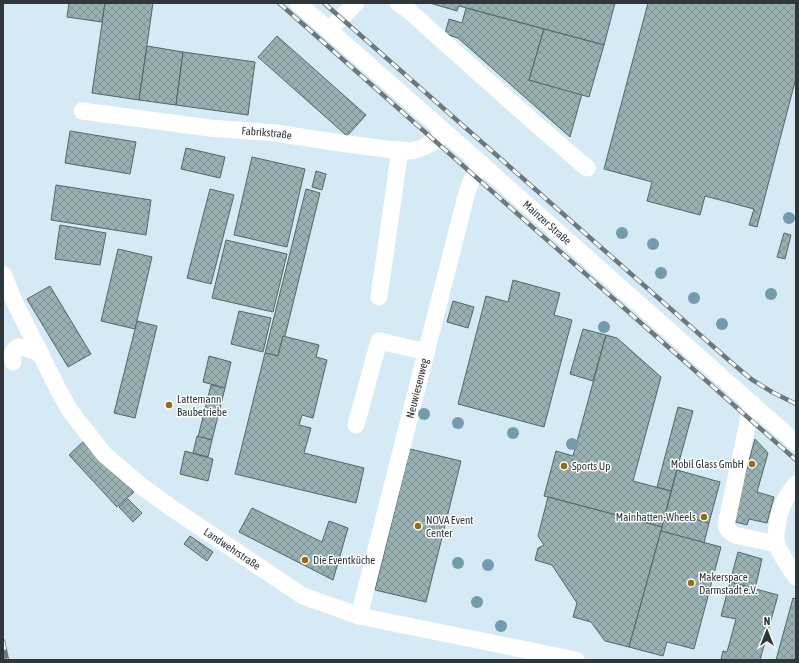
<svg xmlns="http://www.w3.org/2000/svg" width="799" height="663" viewBox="0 0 799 663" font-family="'Asap Condensed',sans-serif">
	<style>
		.building { fill: url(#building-cross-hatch); stroke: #526769 }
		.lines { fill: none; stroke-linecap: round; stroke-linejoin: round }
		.minor { stroke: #fff; stroke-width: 17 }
		.rail-casing { stroke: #6b787e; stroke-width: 4.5 }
		.rail { stroke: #fff; stroke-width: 3; stroke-dasharray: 9; stroke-linecap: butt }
		.tree { fill: #739bae }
		.poi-dot { fill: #916d13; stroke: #fff; stroke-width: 1.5 }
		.labels { text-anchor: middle; stroke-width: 3; stroke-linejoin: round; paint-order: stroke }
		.street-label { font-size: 11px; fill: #2f373b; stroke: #fff }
		.poi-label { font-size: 11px; fill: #2f373b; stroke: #fff; text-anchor: start }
	</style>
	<defs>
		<pattern id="building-cross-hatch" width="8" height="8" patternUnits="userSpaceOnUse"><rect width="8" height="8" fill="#99b1b2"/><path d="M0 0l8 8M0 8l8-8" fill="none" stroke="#7d9192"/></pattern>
	</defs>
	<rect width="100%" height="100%" fill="#d5eaf4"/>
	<!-- building -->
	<g class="building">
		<polygon points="69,3 105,3 102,22 67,17"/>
		<polygon points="105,3 153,3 139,100 92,93"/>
		<polygon points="430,3 615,3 604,45 459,6 457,11"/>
		<polygon points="648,3 796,3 796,78 757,227 749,225 754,209 705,196 700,215 647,201 652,182 604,169"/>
		<polygon points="466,8 544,29 529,80 582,94 570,137 458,38 445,34 449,19 462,23"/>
		<polygon points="544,29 604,45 589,97 529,80"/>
		<polygon points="277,36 366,115 347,136 258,57"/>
		<polygon points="147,46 183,52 176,105 139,100"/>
		<polygon points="183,52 255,62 248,115 176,105"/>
		<polygon points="70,131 136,142 130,174 65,163"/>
		<polygon points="186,148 225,157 220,178 181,169"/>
		<polygon points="252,157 305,169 287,247 234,235"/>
		<polygon points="316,171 326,174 322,190 312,187"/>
		<polygon points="56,185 151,200 146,235 51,220"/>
		<polygon points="210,189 234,195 211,284 187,278"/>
		<polygon points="306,189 320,193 285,336 283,336 278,356 265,353"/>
		<polygon points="60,225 106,233 100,265 55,259"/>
		<polygon points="784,233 791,235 785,259 777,257"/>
		<polygon points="226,240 287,254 273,312 212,298"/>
		<polygon points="118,249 152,257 135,329 101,321"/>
		<polygon points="513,280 560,293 554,315 572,320 544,427 458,404 486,296 508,302"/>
		<polygon points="50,286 91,354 68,367 27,299"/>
		<polygon points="453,301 474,307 468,328 447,322"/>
		<polygon points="239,311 271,318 263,352 231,344"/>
		<polygon points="137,321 157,326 135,418 114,413"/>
		<polygon points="583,329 606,335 593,381 570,374"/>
		<polygon points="606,335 617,338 661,377 633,481 671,491 662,527 544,496 556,451 573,456"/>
		<polygon points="283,336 319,345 316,357 327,360 313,418 302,415 299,425 311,428 304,453 364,468 356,503 235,474 265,353 278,356"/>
		<polygon points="209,356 231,362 225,388 203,382"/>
		<polygon points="211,385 225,388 212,440 198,437"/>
		<polygon points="678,407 693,411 671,491 657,487"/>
		<polygon points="197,436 212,440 208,457 193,453"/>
		<polygon points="86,439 134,492 117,507 69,455"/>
		<polygon points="755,439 768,453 757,492 774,497 767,523 749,519 747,525 732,521"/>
		<polygon points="410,449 461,461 426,602 375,590"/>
		<polygon points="185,451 213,459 208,481 180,474"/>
		<polygon points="677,470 720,482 709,523 666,512"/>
		<polygon points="548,497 662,527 629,647 605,641 591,622 573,617 577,603 552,565 535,560 538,548 544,545 538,536"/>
		<polygon points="128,499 142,513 133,522 119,507"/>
		<polygon points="252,508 322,542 329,521 348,528 333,580 239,532"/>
		<polygon points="666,512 709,523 704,543 661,531"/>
		<polygon points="661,531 721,547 694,649 667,642 663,656 629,647"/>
		<polygon points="190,536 213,552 207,561 184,544"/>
		<polygon points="738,552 762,559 755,589 730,582"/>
		<polygon points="730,582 778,595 760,660 721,660 723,651 727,652 736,619 721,616"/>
		<polygon points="793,598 796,599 796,660 776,660"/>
	</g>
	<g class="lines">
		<!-- minor -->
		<g class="minor">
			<path id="s1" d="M298,3l147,129 351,311"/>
			<polyline points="398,3 407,9 536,124 587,168"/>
			<polyline points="329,30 356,3"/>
			<path id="s2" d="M82,111l128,17 66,5 64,10 55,7 17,1 12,-4 14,-8 7,-7"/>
			<path id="s3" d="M3,274l12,29 44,88 12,21 33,42 37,32 32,23 130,87 56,20 217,44"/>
			<polyline points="379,297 400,150"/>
			<path d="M13,362c-1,-6 -2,-11 5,-15l12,2 11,5"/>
			<path d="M752,403l-26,122c2,6 4,7 9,10l41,9"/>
			<polyline points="356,425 379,341 427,352"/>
			<path d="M796,484c-11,14 -17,25 -19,42 -1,6 -2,13 0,19 4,11 12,22 19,32"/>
			<path id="s4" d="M359,616l106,-416c4,-15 7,-24 17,-36"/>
		</g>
		<defs>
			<g id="rail">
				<polyline points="279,3 796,460"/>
				<polyline points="324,3 732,363 751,379 772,392 796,404"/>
				<polyline points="3,641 7,660"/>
			</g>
		</defs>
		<!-- rail casing -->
		<use href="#rail" class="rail-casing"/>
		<!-- rail -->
		<use href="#rail" class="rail"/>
	</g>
	<!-- trees -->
	<g class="tree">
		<circle cx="789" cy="218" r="6"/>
		<circle cx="622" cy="233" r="6"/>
		<circle cx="653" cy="244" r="6"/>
		<circle cx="661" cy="273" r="6"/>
		<circle cx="771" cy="294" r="6"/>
		<circle cx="694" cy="298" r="6"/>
		<circle cx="722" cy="324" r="6"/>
		<circle cx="604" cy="327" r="6"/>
		<circle cx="424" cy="414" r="6"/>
		<circle cx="458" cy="423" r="6"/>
		<circle cx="513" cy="433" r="6"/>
		<circle cx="572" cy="444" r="6"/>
		<circle cx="458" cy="563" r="6"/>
		<circle cx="488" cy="565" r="6"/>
		<circle cx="477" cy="602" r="6"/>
		<circle cx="501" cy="626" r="6"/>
	</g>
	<!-- markers -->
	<g class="poi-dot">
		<circle cx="169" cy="405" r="4"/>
		<circle cx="752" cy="464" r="4"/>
		<circle cx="564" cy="466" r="4"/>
		<circle cx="704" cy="517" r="4"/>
		<circle cx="418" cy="526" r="4"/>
		<circle cx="305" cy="560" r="4"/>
		<circle cx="691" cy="583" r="4"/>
	</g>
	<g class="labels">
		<!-- street labels -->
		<g class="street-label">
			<text dy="4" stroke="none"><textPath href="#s2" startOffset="186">Fabrikstraße</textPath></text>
			<text dy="4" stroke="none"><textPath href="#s1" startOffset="332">Mainzer Straße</textPath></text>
			<text dy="4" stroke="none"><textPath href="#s4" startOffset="235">Neuwiesenweg</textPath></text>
			<text dy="4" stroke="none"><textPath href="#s3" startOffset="367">Landwehrstraße</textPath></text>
		</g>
		<!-- poi labels -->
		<g class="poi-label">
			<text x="177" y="403">Lattemann<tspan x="177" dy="13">Baubetriebe</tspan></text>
			<text x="744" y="468" text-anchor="end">Mobil Glass GmbH</text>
			<text x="572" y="470">Sports Up</text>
			<text x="696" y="521" text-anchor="end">Mainhatten-Wheels</text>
			<text x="426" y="524">NOVA Event<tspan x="426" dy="13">Center</tspan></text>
			<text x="313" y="564">Die Eventküche</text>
			<text x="699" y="581">Makerspace<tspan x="699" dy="13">Darmstadt e.V.</tspan></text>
		</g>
	</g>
	<!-- border -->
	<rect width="799" height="663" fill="none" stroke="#2f373b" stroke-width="8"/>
	<!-- north arrow -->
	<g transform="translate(767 631)" stroke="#ffffff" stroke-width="3" paint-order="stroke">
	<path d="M0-3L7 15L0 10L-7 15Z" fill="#2f373b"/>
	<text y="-6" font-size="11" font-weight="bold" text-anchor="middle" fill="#2f373b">N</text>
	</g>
</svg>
